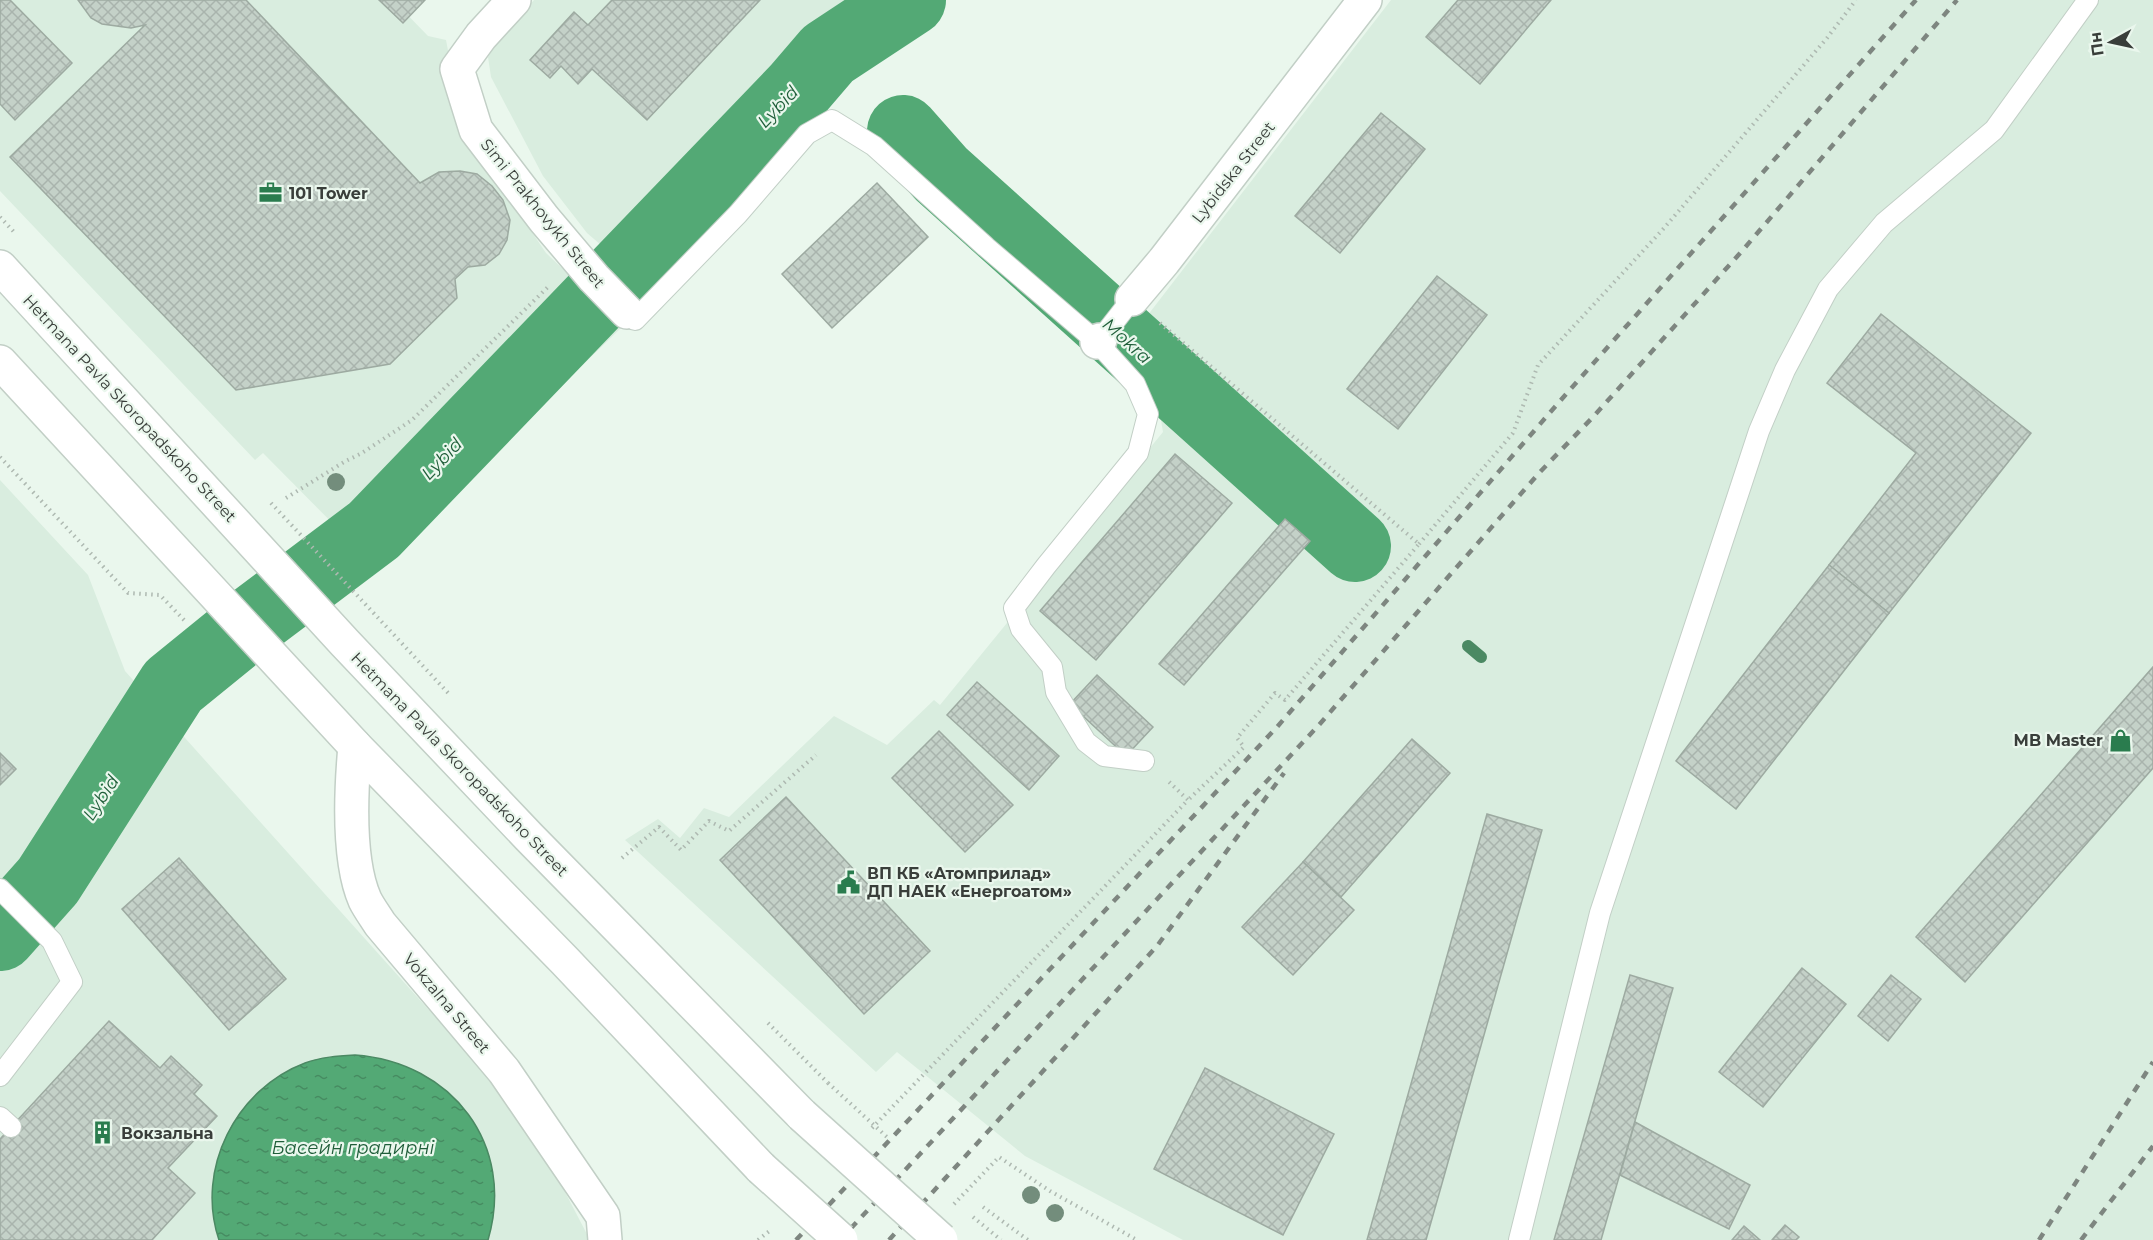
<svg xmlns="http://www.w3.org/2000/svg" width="2153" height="1240" viewBox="0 0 2153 1240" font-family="Montserrat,sans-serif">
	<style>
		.built { fill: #d9eddf }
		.wetland { fill: url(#wetland-marsh) }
		.water { fill: url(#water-ripples); stroke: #4b8963; stroke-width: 1.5 }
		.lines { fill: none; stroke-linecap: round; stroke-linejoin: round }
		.stream { stroke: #4b8963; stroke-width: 12 }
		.river { stroke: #53a975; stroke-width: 72 }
		.building { fill: url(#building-cross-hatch); stroke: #9daaa1; stroke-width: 1.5 }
		.service-casing { stroke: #c2cfc6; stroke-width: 22 }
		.minor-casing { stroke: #c2cfc6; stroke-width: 36 }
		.secondary-casing { stroke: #c2cfc6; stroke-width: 36 }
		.path { stroke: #aeb9b1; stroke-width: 4; stroke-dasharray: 1.5 4.5; stroke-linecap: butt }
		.service { stroke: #fff; stroke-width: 20 }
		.minor { stroke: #fff; stroke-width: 33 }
		.secondary { stroke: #fff; stroke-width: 33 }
		.rail { stroke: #7e8680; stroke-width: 4.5; stroke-dasharray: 8 8; stroke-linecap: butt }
		.secondary-bridge-casing { stroke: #c2cfc6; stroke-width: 36; stroke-linecap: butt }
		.path-bridge { stroke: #aeb9b1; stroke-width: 4; stroke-dasharray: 1.5 4.5; stroke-linecap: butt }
		.secondary-bridge { stroke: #fff; stroke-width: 33 }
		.tree { fill: #738d7c }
		.labels { text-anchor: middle; stroke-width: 4.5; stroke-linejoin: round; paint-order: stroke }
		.street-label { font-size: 16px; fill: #393e3a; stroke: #eaf7ed }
		.poi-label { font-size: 16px; font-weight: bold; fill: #393e3a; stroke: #eaf7ed; text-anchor: start }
		.water-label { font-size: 18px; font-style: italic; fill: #205e3a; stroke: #eaf7ed }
	</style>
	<defs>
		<pattern id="wetland-marsh" width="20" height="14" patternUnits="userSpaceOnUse" patternTransform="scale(1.5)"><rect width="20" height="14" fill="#96e0b0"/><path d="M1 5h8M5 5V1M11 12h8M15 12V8" fill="none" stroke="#82c198"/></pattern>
		<pattern id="water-ripples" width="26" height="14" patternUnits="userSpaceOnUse" patternTransform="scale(1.5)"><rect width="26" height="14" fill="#53a975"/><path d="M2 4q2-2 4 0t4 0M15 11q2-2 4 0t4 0" fill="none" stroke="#468b61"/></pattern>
		<pattern id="building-cross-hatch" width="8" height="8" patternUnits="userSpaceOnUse" patternTransform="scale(1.5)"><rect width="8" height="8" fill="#c4d1c8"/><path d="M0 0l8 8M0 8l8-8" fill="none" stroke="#a9b4ad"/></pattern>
	</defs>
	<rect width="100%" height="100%" fill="#eaf7ed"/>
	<!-- built -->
	<g class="built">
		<polygon points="0,0 393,0 428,36 446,40 450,61 527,225 546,253 623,326 402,540 384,550 360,551 263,453 255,460 0,191"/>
		<polygon points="534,0 885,0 795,55 608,251 587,233 543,176 491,77 488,57 501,36"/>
		<polygon points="1391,0 2153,0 2153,1240 1183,1240 1025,1156 897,1052 876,1072 625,840 658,819 680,838 704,808 729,817 834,716 887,745 934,700 940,705 1163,432 1144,320"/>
		<polygon points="0,480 88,575 125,671 497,1086 539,1142 590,1240 0,1240"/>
	</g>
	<!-- wetland -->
	<polygon class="wetland" points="1138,304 1343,497 1325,498 1324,516 1357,545 1338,572 1159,406 1109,342"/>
	<!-- water -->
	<path class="water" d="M355,1055c97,7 161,90 133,185h-269c-24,-71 17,-151 86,-177 16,-6 33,-7 50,-8z"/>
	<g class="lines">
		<!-- stream -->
		<polyline class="stream" points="1468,646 1481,657"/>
		<!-- river -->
		<g class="river">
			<polyline points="903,131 941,174 1355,546"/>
			<polyline points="0,935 48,881 173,686 253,621 374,530 798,89 828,54 910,0"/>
		</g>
	</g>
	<!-- building -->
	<g class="building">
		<polygon points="0,0 10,0 72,63 15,120 0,104"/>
		<polygon points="78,0 246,0 420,183 439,172 460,171 477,174 492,186 503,200 510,220 507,240 499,254 485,265 468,267 455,279 457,298 390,364 236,390 10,157 145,25 131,28 102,24 91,18"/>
		<polygon points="379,0 425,0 403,23"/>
		<polygon points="612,0 760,0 647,120 592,69 578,84 561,66 550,78 530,60 574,12 588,25"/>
		<polygon points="1458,0 1551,0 1480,84 1426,37"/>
		<polygon points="1381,113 1425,149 1340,253 1295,216"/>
		<polygon points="877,183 928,237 832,328 782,274"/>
		<polygon points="1437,276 1487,315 1398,429 1347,389"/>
		<polygon points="1881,314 2031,433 1889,613 1829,565 1916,453 1827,383"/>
		<polygon points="1175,454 1232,503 1096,660 1040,611"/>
		<polygon points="1285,519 1310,541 1184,685 1159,664"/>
		<polygon points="1829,565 1889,613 1736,809 1676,761"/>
		<polygon points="2153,667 2153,768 1965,982 1916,937"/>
		<polygon points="1097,675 1153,727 1126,756 1070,704"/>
		<polygon points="977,682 1059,756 1029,790 947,715"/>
		<polygon points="939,731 1013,805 965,852 892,778"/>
		<polygon points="1412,739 1450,773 1341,897 1303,862"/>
		<polygon points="0,753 16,769 0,785"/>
		<polygon points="786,797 930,951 864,1014 720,860"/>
		<polygon points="1487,814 1542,830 1426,1240 1367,1240"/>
		<polygon points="179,858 286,979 229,1030 122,909"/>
		<polygon points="1303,862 1354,910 1293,975 1242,927"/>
		<polygon points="1802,968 1846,1004 1763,1107 1719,1072"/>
		<polygon points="1630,975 1673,988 1601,1240 1554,1240"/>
		<polygon points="1891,975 1921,999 1888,1041 1858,1016"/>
		<polygon points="109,1021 160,1068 171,1056 202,1085 194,1094 217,1116 168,1168 195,1193 152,1240 0,1240 0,1139"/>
		<polygon points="1205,1068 1334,1134 1283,1235 1154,1169"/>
		<polygon points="1635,1122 1750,1185 1729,1229 1620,1175"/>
		<polygon points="1785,1225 1799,1237 1796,1240 1772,1240"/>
		<polygon points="1744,1226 1760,1240 1732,1240"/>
	</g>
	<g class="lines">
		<defs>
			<g id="service">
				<polyline points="635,320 738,214 807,134 832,120 874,146 986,247 1097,342 1135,384 1148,414 1138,453 1046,566 1014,608 1021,629 1052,667 1056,692 1086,742 1104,756 1144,761"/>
				<polyline points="1100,340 1132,299"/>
				<polyline points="0,889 52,941 72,982 0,1076"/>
				<polyline points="0,1117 11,1127"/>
				<polyline points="1519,1240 1600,913 1759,431 1785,370 1828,289 1884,223 1994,130 2088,0"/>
			</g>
			<g id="minor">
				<polyline points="514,0 481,36 457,69 476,130 544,219 594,278 627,312"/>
				<polyline points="1132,299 1164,261 1365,0"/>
				<polyline points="1097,342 1100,340"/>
				<path d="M355,746c-4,44 -8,113 10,154 4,8 10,16 15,24l124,147 99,145 2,24"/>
			</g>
			<g id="secondary">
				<polyline points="0,267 345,643 529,837 802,1115"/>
				<polyline points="0,362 355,746 565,961 761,1168"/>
			</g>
		</defs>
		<!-- service casing -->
		<use href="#service" class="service-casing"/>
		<!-- minor casing -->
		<use href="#minor" class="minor-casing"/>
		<!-- secondary casing -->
		<use href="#secondary" class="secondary-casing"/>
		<!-- path -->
		<g class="path">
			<polyline points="0,217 14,232"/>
			<polyline points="1160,323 1419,544 1285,700 1275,693 1237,738 1244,747 1188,800"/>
			<polyline points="0,457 128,593 160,595 185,621"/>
			<polyline points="286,498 344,462 362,453 412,420 550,285"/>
			<polyline points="271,503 450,695"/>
			<polyline points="1419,544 1513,433 1538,365 1665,227 1827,38 1856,0"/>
			<polyline points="622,858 659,827 681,850 709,821 729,831 816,755"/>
			<polyline points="768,1023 828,1083"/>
			<polyline points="872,1128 1188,800 1167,780"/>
			<polyline points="954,1204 999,1157 1050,1191 1137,1240"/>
			<polyline points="983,1207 1028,1240"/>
			<polyline points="973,1217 1001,1240"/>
			<polyline points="758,1240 772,1229"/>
		</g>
		<!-- service -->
		<use href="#service" class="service"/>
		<!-- minor -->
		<use href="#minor" class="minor"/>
		<!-- secondary -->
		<use href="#secondary" class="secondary"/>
		<!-- rail -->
		<g class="rail">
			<polyline points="796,1240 1277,727 1567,393 1916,0"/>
			<polyline points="840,1240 1318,726 1539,473 1593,417 1742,251 1957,0"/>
			<polyline points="889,1240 1157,946 1284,773"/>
			<polyline points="2039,1240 2153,1062"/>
			<polyline points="2081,1240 2153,1146"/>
		</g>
		<defs>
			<g id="secondary-bridge">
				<polyline points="802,1115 941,1240"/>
				<polyline points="761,1168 841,1240"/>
			</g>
		</defs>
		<!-- secondary-bridge casing -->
		<use href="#secondary-bridge" class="secondary-bridge-casing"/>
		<!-- path-bridge -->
		<polyline class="path-bridge" points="828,1083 887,1137"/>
		<!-- secondary-bridge -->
		<use href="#secondary-bridge" class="secondary-bridge"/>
	</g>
	<!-- trees -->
	<g class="tree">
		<circle cx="336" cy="482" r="9"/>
		<circle cx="1031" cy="1195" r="9"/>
		<circle cx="1055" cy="1213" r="9"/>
	</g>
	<!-- icons -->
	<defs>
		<symbol id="office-bare" viewBox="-9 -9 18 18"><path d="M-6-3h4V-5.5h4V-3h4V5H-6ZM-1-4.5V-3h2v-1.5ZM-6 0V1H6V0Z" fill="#2a7c4e" stroke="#eaf7ed" stroke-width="2.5" paint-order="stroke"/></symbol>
		<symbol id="shop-bare" viewBox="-9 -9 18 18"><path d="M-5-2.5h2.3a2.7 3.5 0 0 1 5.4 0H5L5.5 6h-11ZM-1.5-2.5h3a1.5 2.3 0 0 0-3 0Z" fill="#2a7c4e" stroke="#eaf7ed" stroke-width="2.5" paint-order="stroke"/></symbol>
		<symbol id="civic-bare" viewBox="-9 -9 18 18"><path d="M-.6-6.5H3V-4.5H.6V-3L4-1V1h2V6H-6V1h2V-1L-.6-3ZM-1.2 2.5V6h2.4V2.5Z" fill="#2a7c4e" stroke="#eaf7ed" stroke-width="2.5" paint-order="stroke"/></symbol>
		<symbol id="building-bare" viewBox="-9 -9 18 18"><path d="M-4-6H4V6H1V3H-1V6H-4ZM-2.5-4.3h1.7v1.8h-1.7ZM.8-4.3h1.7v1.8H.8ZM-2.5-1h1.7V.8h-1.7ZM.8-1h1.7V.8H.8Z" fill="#2a7c4e" stroke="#eaf7ed" stroke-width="2.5" paint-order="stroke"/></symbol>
	</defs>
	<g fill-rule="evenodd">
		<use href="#office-bare" x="254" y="176" width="33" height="33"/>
		<use href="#shop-bare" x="2104" y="724" width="33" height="33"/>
		<use href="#civic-bare" x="832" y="866" width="33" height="33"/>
		<use href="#building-bare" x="86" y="1116" width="33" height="33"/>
	</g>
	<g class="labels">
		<!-- street labels -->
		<g class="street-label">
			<text transform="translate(1233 172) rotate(-52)" y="6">Lybidska Street</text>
			<text transform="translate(543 213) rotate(51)" y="6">Simi Prakhovykh Street</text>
			<text transform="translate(130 408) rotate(47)" y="6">Hetmana Pavla Skoropadskoho Street</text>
			<text transform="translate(460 764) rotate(46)" y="6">Hetmana Pavla Skoropadskoho Street</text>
			<text transform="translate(447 1003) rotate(50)" y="6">Vokzalna Street</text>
		</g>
		<!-- poi labels -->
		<g class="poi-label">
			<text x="289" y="199">101 Tower</text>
			<text x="2103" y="746" text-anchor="end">MB Master</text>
			<text x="867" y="879">ВП КБ «Атомприлад»<tspan x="867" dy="18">ДП НАЕК «Енергоатом»</tspan></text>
			<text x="121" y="1139">Вокзальна</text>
		</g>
		<!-- water labels -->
		<g class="water-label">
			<text transform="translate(778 107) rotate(-46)" y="6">Lybid</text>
			<text transform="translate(1127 341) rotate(42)" y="6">Mokra</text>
			<text transform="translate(442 459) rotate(-46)" y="6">Lybid</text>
			<text transform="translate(101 798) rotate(-57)" y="6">Lybid</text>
			<text x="353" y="1154">Басейн градирні</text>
		</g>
	</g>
	<!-- north arrow -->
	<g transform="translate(2111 42) rotate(262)" stroke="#eaf7ed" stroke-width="4.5" paint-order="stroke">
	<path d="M0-4.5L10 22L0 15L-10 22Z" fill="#393e3a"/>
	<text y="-9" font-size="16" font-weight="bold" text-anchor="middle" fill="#393e3a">Пн</text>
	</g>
</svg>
